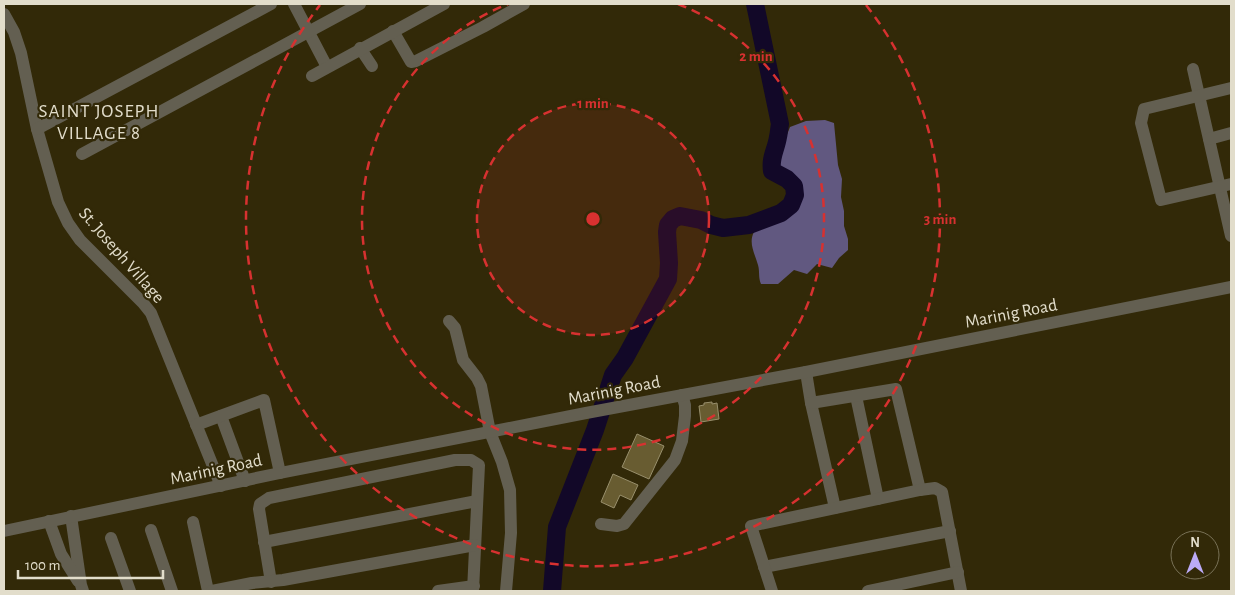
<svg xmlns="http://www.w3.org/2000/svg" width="1235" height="595" viewBox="0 0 1235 595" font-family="'Alegreya Sans',sans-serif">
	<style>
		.forest { fill: #615880 }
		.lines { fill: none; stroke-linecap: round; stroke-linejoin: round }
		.river { stroke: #120828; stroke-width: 18 }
		.building { fill: #685c31; stroke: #988f6c }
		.minor { stroke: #635f51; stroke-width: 12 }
		.ring { fill: none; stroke: #d73130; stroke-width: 2.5; stroke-dasharray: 9 6 }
		.labels { text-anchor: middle; stroke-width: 4.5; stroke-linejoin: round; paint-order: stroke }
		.street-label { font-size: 18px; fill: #e2ddcb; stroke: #322908 }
		.neighbourhood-label { font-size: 19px; letter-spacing: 1px; fill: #e2ddcb; stroke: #322908 }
		.centre { fill: #d73130; stroke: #322908; stroke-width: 2.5 }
		.ring-label { font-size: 15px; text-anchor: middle; font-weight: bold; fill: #d73130; stroke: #322908; stroke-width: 4.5; stroke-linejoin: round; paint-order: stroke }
	</style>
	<rect width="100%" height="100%" fill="#322908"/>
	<!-- forest -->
	<path class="forest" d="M825,120l9,3 4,42 4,14 -1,18 3,14v15l4,13v11l-9,8 -7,10 -15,-4 -10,10 -13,-4 -16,14h-17c-3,-7 -1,-12 -3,-19 -3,-11 -10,-22 -4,-33 6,-10 23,-7 32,-13 2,-2 4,-4 5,-6 10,-11 13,-18 9,-32l-21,-13 -3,-5 14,-36 16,-6z"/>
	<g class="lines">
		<!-- river -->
		<path class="river" d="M552,591l5,-64 38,-97 18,-55 12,-17 43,-79 1,-16 -2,-31 1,-7 5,-6 7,-3 21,4 10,5 12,3 26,-3 32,-12 10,-8 4,-10 -1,-9 -7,-7 -15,-8c-2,-14 4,-21 6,-34 1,-4 1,-8 2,-13l-25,-120"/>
	</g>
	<!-- building -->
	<g class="building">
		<polygon points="712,402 712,404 717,403 719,419 701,422 699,406 704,405 704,403"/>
		<polygon points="637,434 664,446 649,479 622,467"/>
		<polygon points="613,474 638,485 631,500 620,495 614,508 601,502"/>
	</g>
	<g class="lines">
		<!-- minor -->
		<g class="minor">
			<polyline points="294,4 327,67"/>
			<polyline points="4,14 14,32 21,53 37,129 58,202 68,223 80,240 143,303 151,313 221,486"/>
			<polyline points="393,31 411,62 416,61 483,27 524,4"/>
			<polyline points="360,48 372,66"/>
			<polyline points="1193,69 1231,236"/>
			<polyline points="312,76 444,4"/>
			<polyline points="1231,88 1144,109 1141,123 1161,200 1231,184"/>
			<polyline points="37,129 271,4"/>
			<polyline points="1209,139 1231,133"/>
			<polyline points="82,154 360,4"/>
			<polyline points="449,321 455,328 463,360 477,378 481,386 490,432 502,462 510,490 511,533 506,591"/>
			<polyline points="806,372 811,403 835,508"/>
			<polyline points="856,396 878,499"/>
			<polyline points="811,403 896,389 920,490"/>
			<polyline points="221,416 245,481"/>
			<polyline points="196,425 264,400 280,473"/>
			<polyline points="71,516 81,585 83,591"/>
			<polyline points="49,521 61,554 78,581"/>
			<polyline points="193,522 208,591"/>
			<polyline points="601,524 617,526 624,524 675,460 682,441 685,416 685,405 682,395"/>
			<polyline points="151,530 172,591"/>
			<polyline points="4,531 280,473 586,413 806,372 1231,287"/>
			<polyline points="111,538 130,591"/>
			<polyline points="264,542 477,501"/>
			<polyline points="764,567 950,531"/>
			<polyline points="271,582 259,509 260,504 269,498 455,460 471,460 479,465 473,591"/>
			<polyline points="212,591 252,583 283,580 475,545"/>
			<polyline points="438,591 474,586"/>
			<polyline points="772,591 751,526 920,490 935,488 942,492 961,591"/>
			<polyline points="868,591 958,572"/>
		</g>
	</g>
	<!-- distance rings -->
	<circle cx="593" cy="219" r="116" fill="#d73130" fill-opacity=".12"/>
	<g class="ring">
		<circle cx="593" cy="219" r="116"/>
		<path d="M678 4A231 231 0 1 1 508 4"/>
		<path d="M866 5A347 347 0 1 1 320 5"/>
	</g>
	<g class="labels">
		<!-- street labels -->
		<g class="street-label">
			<text transform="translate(122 255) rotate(49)" y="6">St. Joseph Village</text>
			<text transform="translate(1011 313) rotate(-11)" y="6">Marinig Road</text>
			<text transform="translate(614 390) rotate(-11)" y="6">Marinig Road</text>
			<text transform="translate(216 469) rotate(-12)" y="6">Marinig Road</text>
		</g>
		<!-- neighbourhood labels -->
		<g class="neighbourhood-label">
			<text x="99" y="117">SAINT JOSEPH<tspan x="99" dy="22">VILLAGE 8</tspan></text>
		</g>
	</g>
	<circle cx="593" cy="219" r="8" class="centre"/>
	<g class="ring-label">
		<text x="756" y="61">2 min</text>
		<text x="593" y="108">1 min</text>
		<text x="940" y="224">3 min</text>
	</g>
	<!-- border -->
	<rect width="1235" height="595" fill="none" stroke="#e2ddcb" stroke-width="10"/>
	<!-- north arrow -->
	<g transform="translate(1195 555)"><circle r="24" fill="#322908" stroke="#787156"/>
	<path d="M0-4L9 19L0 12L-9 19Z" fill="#bbaaf6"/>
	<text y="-8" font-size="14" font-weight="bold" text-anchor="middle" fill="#e2ddcb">N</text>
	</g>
	<!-- scale -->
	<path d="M18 570v8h145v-8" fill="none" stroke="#e2ddcb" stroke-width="2.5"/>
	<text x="25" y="570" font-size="15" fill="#e2ddcb" stroke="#322908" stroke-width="4" paint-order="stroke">100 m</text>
</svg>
